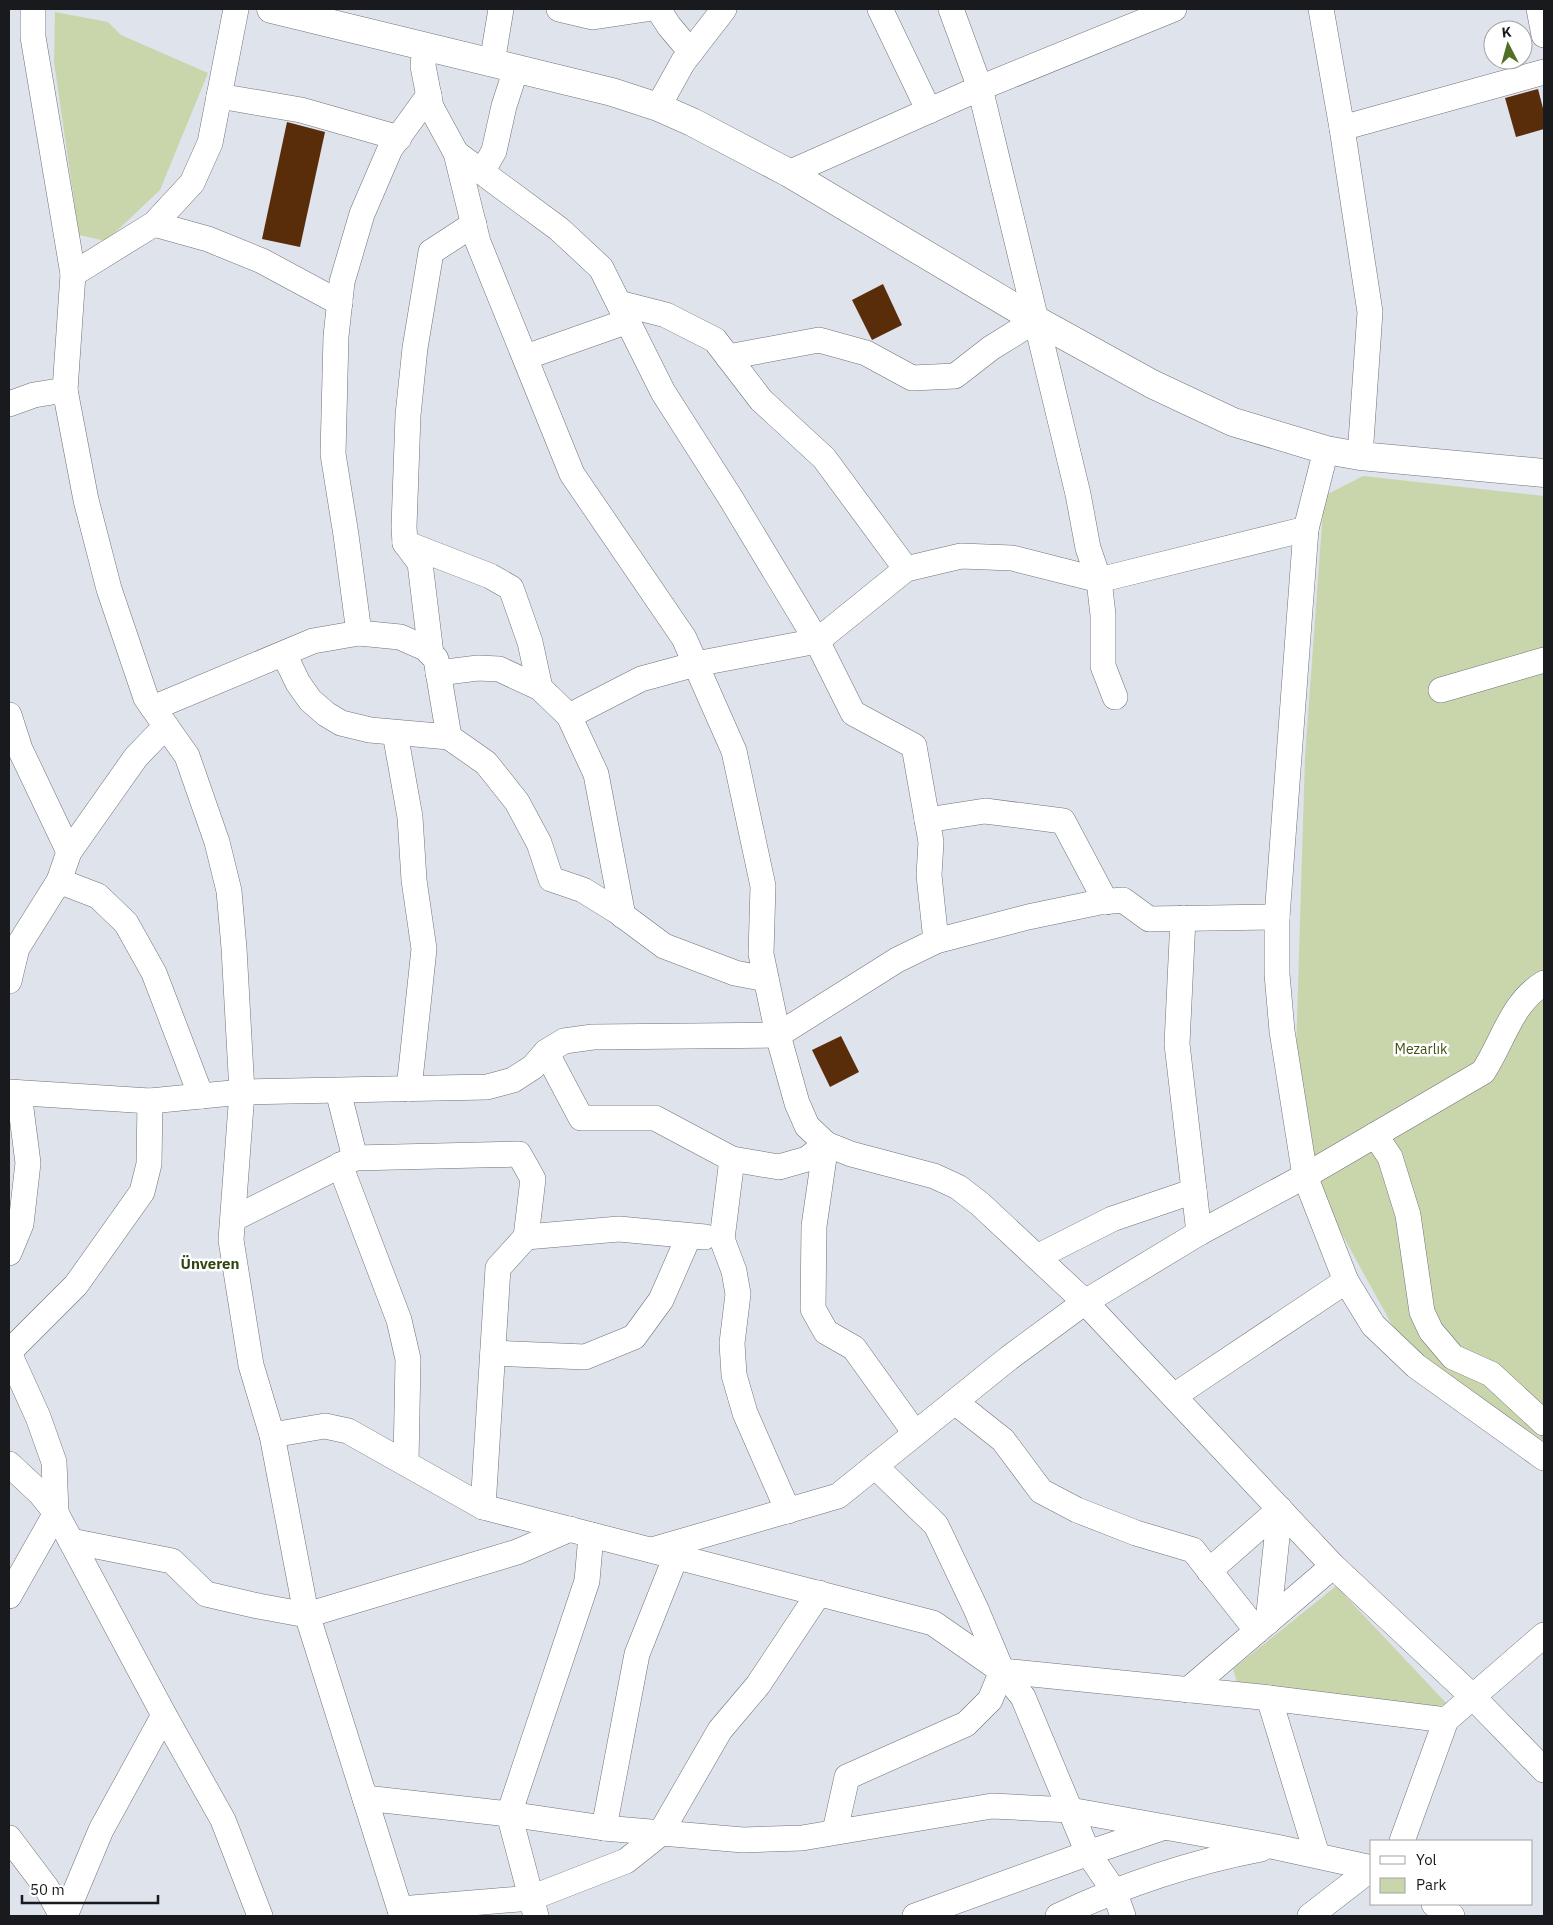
<svg xmlns="http://www.w3.org/2000/svg" width="1553" height="1925" viewBox="0 0 1553 1925" font-family="'IBM Plex Sans',sans-serif">
	<style>
		.green { fill: #c9d6ac }
		.building { fill: #5a2d0a }
		.lines { fill: none; stroke-linecap: round; stroke-linejoin: round }
		.minor-casing { stroke: #6f7279; stroke-width: 26 }
		.major-casing { stroke: #6f7279; stroke-width: 29 }
		.minor { stroke: #fff; stroke-width: 25 }
		.major { stroke: #fff; stroke-width: 28 }
		.labels { text-anchor: middle; stroke-width: 5; stroke-linejoin: round; paint-order: stroke }
		.park-label { font-size: 14px; fill: #425111; stroke: #fff }
		.neighbourhood-label { font-size: 15px; font-weight: bold; fill: #304512; stroke: #fff }
	</style>
	<rect width="100%" height="100%" fill="#dfe3ec"/>
	<!-- green -->
	<g class="green">
		<polygon points="55,12 108,22 121,35 208,73 160,190 106,241 79,235 54,62"/>
		<polygon points="1363,476 1544,496 1544,1441 1402,1343 1332,1216 1311,1157 1296,1053 1305,757 1324,496"/>
		<polygon points="1336,1586 1448,1705 1424,1707 1238,1685 1233,1669"/>
	</g>
	<!-- building -->
	<g class="building">
		<polygon points="1538,89 1544,112 1544,129 1516,137 1505,98"/>
		<polygon points="287,122 325,132 300,247 262,239"/>
		<polygon points="883,284 902,325 872,340 852,300"/>
		<polygon points="841,1036 859,1072 830,1087 812,1050"/>
	</g>
	<g class="lines">
		<defs>
			<g id="minor">
				<polyline points="559,9 593,17 646,9"/>
				<polyline points="658,9 669,26 691,52"/>
				<polyline points="880,9 929,111"/>
				<polyline points="951,9 980,88 1078,494 1088,548 1099,580 1103,615 1103,666 1115,697"/>
				<polyline points="1321,9 1342,128 1370,312 1360,456"/>
				<polyline points="1539,9 1544,35"/>
				<polyline points="425,46 423,66 431,107 456,153 478,242 572,474 684,638 734,751 763,886 761,954 778,1035 797,1103 807,1126 826,1144 851,1154 934,1176 958,1187 980,1204 1085,1302 1333,1566 1473,1697 1544,1770"/>
				<polyline points="492,63 501,9"/>
				<polyline points="219,96 301,110 399,138"/>
				<polyline points="658,107 683,62 724,9"/>
				<polyline points="1342,128 1544,72"/>
				<polyline points="456,153 559,229 601,268 663,392 730,497 817,641 853,713 914,746 931,842 929,875 936,941"/>
				<polyline points="482,172 494,151 504,106 516,69"/>
				<polyline points="789,173 980,88 1174,9"/>
				<polyline points="154,224 208,239 262,261 340,303"/>
				<polyline points="73,274 154,224 192,183 210,143 236,9"/>
				<polyline points="619,303 666,315 715,340 761,400 824,458 906,569"/>
				<polyline points="526,357 628,321"/>
				<polyline points="728,357 819,340 866,353 912,378 955,376 991,348 1036,320"/>
				<polyline points="65,390 86,500 109,589 146,698 187,756 217,842 229,891 234,948 242,1092 231,1240 251,1365 272,1435 305,1608 402,1916"/>
				<polyline points="9,404 34,395 65,390 73,274 33,37 33,9"/>
				<polyline points="1326,450 1306,529 1277,917 1277,974 1282,1031 1305,1176 1346,1281 1373,1325 1416,1366 1544,1458"/>
				<polyline points="405,543 490,576 511,588 530,642 540,688"/>
				<polyline points="359,633 346,535 333,454 336,336 342,282 362,214 390,149 429,95"/>
				<polyline points="284,654 298,683 310,700 326,714 341,723 370,730 449,737 486,763 517,802 539,843 551,879 583,890 617,911 664,946 735,973 766,979"/>
				<polyline points="431,654 420,563 405,543 404,527 408,415 415,348 431,252 474,224"/>
				<polyline points="438,673 478,668 499,669 540,688 569,716 596,774 623,916"/>
				<polyline points="1441,690 1544,660"/>
				<polyline points="153,708 313,641 359,633 400,637 425,648 436,659 449,737"/>
				<polyline points="9,715 20,749 69,852"/>
				<polyline points="569,716 641,679 696,664 817,641 906,569 961,556 1012,558 1099,580 1306,529"/>
				<polyline points="395,733 410,817 414,880 424,949 409,1089"/>
				<polyline points="927,820 985,811 1063,821 1106,902"/>
				<polyline points="59,881 98,896 126,923 154,973 201,1096"/>
				<polyline points="1183,918 1177,1044 1199,1233"/>
				<polyline points="9,981 17,948 59,881 69,852 136,757 166,726"/>
				<polyline points="546,1052 581,1118 655,1118 732,1159 779,1167 807,1159 826,1144"/>
				<polyline points="338,1091 355,1158"/>
				<polyline points="9,1092 150,1101 242,1092 487,1087 513,1080 533,1067 546,1052 564,1041 593,1037 778,1035 897,960 936,941 1028,917 1100,902 1123,900 1149,919 1277,917"/>
				<polyline points="1375,1135 1390,1157 1408,1215 1422,1312 1431,1331 1453,1357 1491,1374 1544,1423"/>
				<polyline points="826,1144 814,1226 813,1309 826,1332 854,1348 915,1433"/>
				<polyline points="732,1159 722,1239 734,1271 738,1294 732,1343 734,1375 745,1413 788,1511"/>
				<polyline points="340,1165 399,1320 408,1359 406,1463"/>
				<polyline points="233,1219 355,1158 519,1154 533,1179 526,1237 498,1268 483,1507"/>
				<polyline points="526,1237 619,1229 705,1237"/>
				<polyline points="9,1253 21,1224 28,1163 19,1093"/>
				<polyline points="1037,1257 1112,1219 1194,1191"/>
				<polyline points="9,1352 76,1285 142,1192 149,1164 150,1101"/>
				<polyline points="9,1353 38,1417 54,1462 56,1513 9,1596"/>
				<polyline points="493,1353 585,1357 634,1337 661,1300 689,1236"/>
				<polyline points="1174,1396 1346,1281"/>
				<polyline points="955,1402 1003,1440 1041,1491 1077,1510 1136,1533 1193,1550 1257,1631"/>
				<polyline points="272,1435 325,1426 348,1431 483,1507 933,1623 1002,1671 1261,1697 1446,1720"/>
				<polyline points="9,1464 40,1493 56,1513 164,1715 223,1820 260,1916"/>
				<polyline points="71,1541 172,1561 206,1594 258,1606 307,1615 517,1552 570,1529"/>
				<path d="M652,1550l186,-54 171,-138 76,-56 114,-69 106,-57 178,-104c20,-30 28,-69 61,-89"/>
				<polyline points="1209,1571 1280,1509 1268,1622"/>
				<polyline points="1002,1671 1023,1697 1088,1853 1114,1891 1123,1916"/>
				<polyline points="1188,1690 1333,1566"/>
				<polyline points="1269,1698 1317,1855"/>
				<polyline points="365,1798 509,1814 604,1828 743,1840 802,1838 992,1806 1070,1810 1276,1847 1372,1868"/>
				<polyline points="604,1828 637,1654 676,1556"/>
				<polyline points="835,1831 847,1777 966,1724 990,1700 1002,1671 976,1609 936,1525 875,1466"/>
				<polyline points="9,1838 46,1887 62,1916"/>
				<polyline points="1402,1841 1446,1720 1544,1635"/>
				<polyline points="1434,1904 1452,1916"/>
				<polyline points="400,1909 531,1898 626,1861 660,1834 720,1730 758,1685 819,1593"/>
				<polyline points="65,1916 101,1830 164,1715"/>
				<polyline points="536,1916 509,1814 587,1581 591,1535"/>
				<polyline points="915,1916 1097,1850 1162,1828"/>
				<path d="M1058,1916c67,-32 130,-53 203,-67"/>
				<polyline points="1310,1916 1372,1868"/>
			</g>
			<polyline id="major" points="271,9 612,92 658,107 692,122 789,173 1036,320 1152,384 1233,422 1326,450 1360,456 1544,473"/>
		</defs>
		<!-- minor casing -->
		<use href="#minor" class="minor-casing"/>
		<!-- major casing -->
		<use href="#major" class="major-casing"/>
		<!-- minor -->
		<use href="#minor" class="minor"/>
		<!-- major -->
		<use href="#major" class="major"/>
	</g>
	<g class="labels">
		<!-- park labels -->
		<g class="park-label">
			<text x="1421" y="1054">Mezarlık</text>
		</g>
		<!-- neighbourhood labels -->
		<g class="neighbourhood-label">
			<text x="210" y="1269">Ünveren</text>
		</g>
	</g>
	<!-- border -->
	<rect width="1553" height="1925" fill="none" stroke="#191a1d" stroke-width="20"/>
	<!-- legend -->
	<rect x="1370" y="1840" width="162" height="65" fill="#ffffff" stroke="#a3a3a5"/>
	<rect x="1380" y="1856" width="25" height="8" fill="#ffffff" stroke="#a3a3a5"/>
	<text x="1416" y="1865" font-size="15" fill="#191a1d">Yol</text>
	<rect x="1380" y="1878" width="25" height="15" fill="#c9d6ac" stroke="#a3a3a5"/>
	<text x="1416" y="1890" font-size="15" fill="#191a1d">Park</text>
	<!-- north arrow -->
	<g transform="translate(1508 45) rotate(354)"><circle r="24" fill="#ffffff" stroke="#a3a3a5"/>
	<path d="M0-4L9 19L0 12L-9 19Z" fill="#517026"/>
	<text y="-8" font-size="14" font-weight="bold" text-anchor="middle" fill="#191a1d">K</text>
	</g>
	<!-- scale -->
	<path d="M22 1895v8h136v-8" fill="none" stroke="#191a1d" stroke-width="2.5"/>
	<text x="30" y="1895" font-size="15" fill="#191a1d" stroke="#ffffff" stroke-width="4" paint-order="stroke">50 m</text>
</svg>
